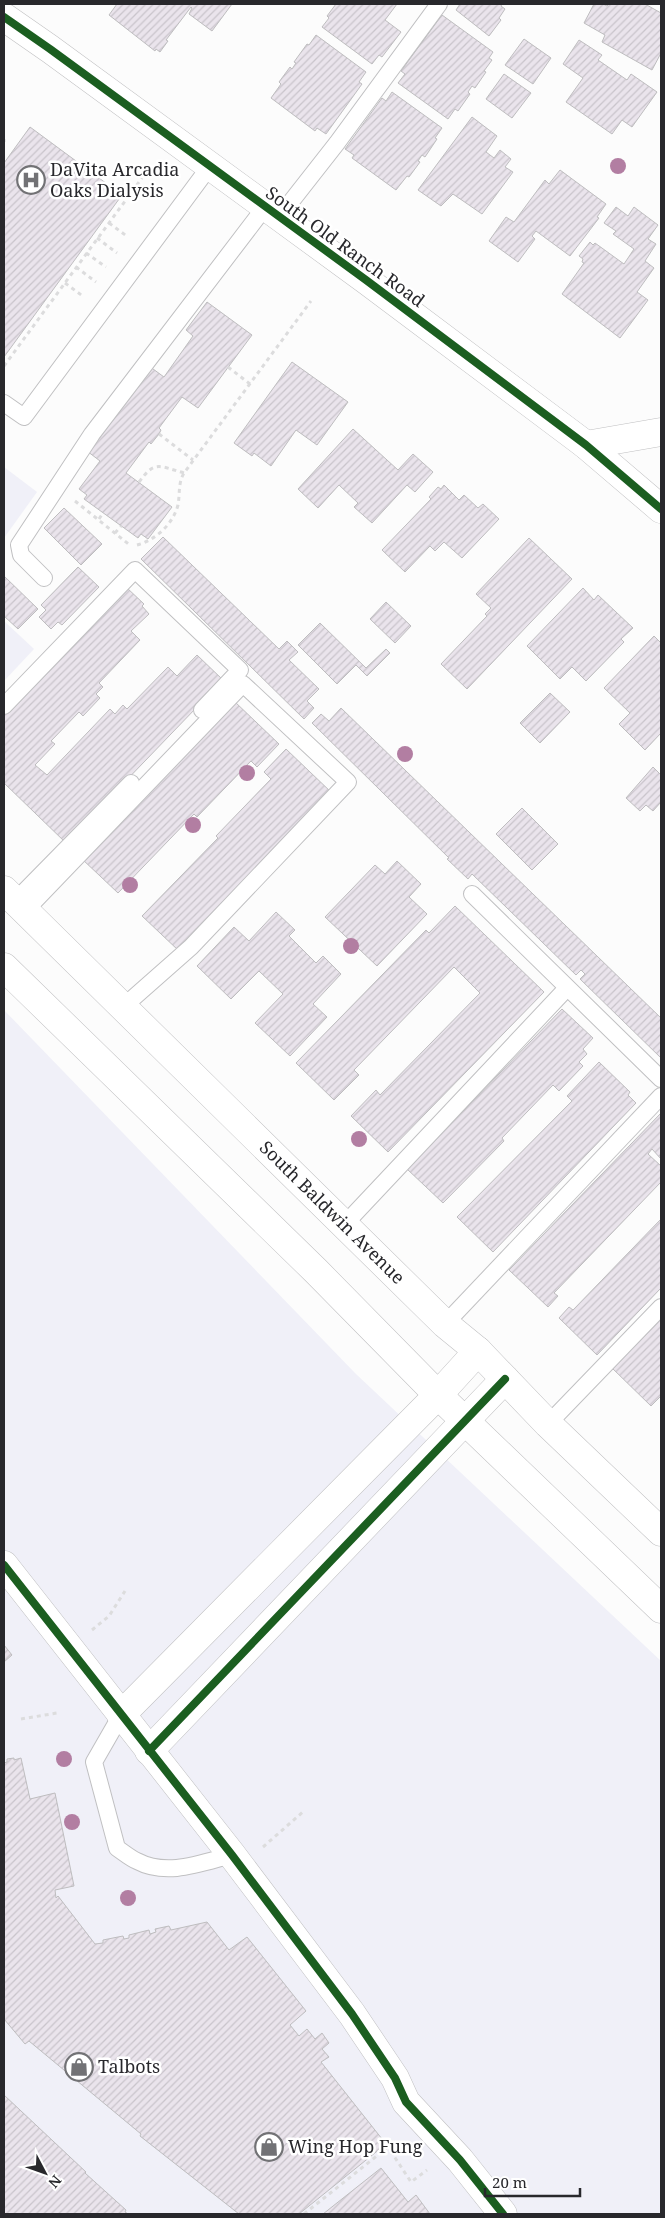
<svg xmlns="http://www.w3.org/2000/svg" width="665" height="2218" viewBox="0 0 665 2218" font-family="'Noto Serif',serif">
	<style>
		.built { fill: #f0f0f8 }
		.building { fill: url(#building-hatch); stroke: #bebdbf }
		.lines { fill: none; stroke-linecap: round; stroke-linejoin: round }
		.service-casing { stroke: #c0c0c2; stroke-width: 18 }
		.minor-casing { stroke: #c0c0c2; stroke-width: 29 }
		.tertiary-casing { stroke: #c0c0c2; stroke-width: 29 }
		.secondary-casing { stroke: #c0c0c2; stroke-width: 29 }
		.path { stroke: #dcdcdd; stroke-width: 3; stroke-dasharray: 4 4; stroke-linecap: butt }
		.service { stroke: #fff; stroke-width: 16 }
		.minor { stroke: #fff; stroke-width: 28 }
		.tertiary { stroke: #fff; stroke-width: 28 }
		.secondary { stroke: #fff; stroke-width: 28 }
		.cycleway-casing { stroke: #fff; stroke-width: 11 }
		.cycleway { stroke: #1b5e20; stroke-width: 8 }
		.tree { fill: #b27ea2 }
		.labels { text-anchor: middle; stroke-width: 5; stroke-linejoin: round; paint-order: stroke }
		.poi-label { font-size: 18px; fill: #28282c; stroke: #fff; text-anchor: start }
		.street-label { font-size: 18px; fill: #28282c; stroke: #fff }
	</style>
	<defs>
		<pattern id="building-hatch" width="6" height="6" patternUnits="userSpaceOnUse" patternTransform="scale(1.25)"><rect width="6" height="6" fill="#eae4ec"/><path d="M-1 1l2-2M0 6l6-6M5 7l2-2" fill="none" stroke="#c9c4cb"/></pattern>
	</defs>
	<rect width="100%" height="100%" fill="#fcfcfc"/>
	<!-- built -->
	<g class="built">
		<polygon points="4,467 37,492 4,538"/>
		<polygon points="4,621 34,649 4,681"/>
		<polygon points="4,1010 356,1374 661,1661 661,2214 4,2214"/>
	</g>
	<!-- building -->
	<g class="building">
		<polygon points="117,4 232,4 212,31 189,14 192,8 191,7 166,40 168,41 160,52 156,49 155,51 109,15"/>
		<polygon points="336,4 397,4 385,20 401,32 382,57 379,55 372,64 322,27 329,18 327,16"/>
		<polygon points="460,4 502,4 501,6 505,9 499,18 501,20 489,36 456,10"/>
		<polygon points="594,4 603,4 607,6 609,4 645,4 661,13 661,53 652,70 602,42 605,35 584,23"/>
		<polygon points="442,15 493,52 489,58 492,60 484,71 486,72 475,88 472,86 468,92 470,94 458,111 455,109 448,119 398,83 405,74 401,71"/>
		<polygon points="316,35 366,72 359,82 362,84 326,134 317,128 315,131 271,98 281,84 279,82 290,67 292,69 296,63 294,62 307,44 309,45"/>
		<polygon points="524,39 551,58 533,84 505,65"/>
		<polygon points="579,40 602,55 598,60 627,80 631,74 657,92 632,127 622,120 612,134 566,102 583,78 563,64"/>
		<polygon points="504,74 531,93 512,118 486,99"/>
		<polygon points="392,92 442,128 435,138 437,139 425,157 422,155 418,161 420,162 409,177 407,176 396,190 352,158 354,155 345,149 382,98 386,101"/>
		<polygon points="472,117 497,136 486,152 494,158 500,150 511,159 505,167 513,172 482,214 453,194 441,206 418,190"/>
		<polygon points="30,127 122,195 4,357 4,163"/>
		<polygon points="560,170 606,204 597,217 599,218 570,256 536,231 532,236 535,239 518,262 489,241 506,217 514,222 545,180 549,184"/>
		<polygon points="616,207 628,216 634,207 658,225 648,239 656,244 645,261 654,268 637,292 648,300 620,338 562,294 584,263 582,262 583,259 579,256 590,242 593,245 595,243 624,264 634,249 613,234 616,231 604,223"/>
		<polygon points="207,302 252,335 198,408 182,397 159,428 161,430 159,434 151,444 149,442 126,473 172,507 148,539 141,534 138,538 84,499 87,495 79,489 100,461 87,451 149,366 164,377 193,336 186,330"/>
		<polygon points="292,362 348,402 317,445 296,430 271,466 254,453 252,456 234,443"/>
		<polygon points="353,429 398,470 413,454 433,472 415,492 407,485 372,523 354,507 358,503 339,485 318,508 298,489"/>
		<polygon points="444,485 459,500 464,495 478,508 483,504 499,519 462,558 444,542 435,551 430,546 405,572 382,550 431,499 429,497 438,487 441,489"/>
		<polygon points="64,508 102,544 81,565 44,528"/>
		<polygon points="163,537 279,649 287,641 298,652 289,660 319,689 307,701 314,708 304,719 141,559"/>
		<polygon points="529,538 572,579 467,689 441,664 487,616 485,614 491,608 476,594"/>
		<polygon points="78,567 99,587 62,625 58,622 51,629 39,617 46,610 41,605"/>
		<polygon points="4,576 38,609 18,629 4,616"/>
		<polygon points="126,587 144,604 142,606 149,614 131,631 140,640 99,683 103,687 96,694 100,698 83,716 79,712 51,741 55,744 35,765 47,775 110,709 115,714 123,705 127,709 168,667 177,676 197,655 223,680 66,843 4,783 4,713"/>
		<polygon points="583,588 594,600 598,595 633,628 621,639 624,642 586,681 572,667 560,679 527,646"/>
		<polygon points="386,602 411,626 395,643 370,619"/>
		<polygon points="320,623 366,668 386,649 390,653 367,676 356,665 337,684 298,645"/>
		<polygon points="654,636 661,643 661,733 645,750 619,724 630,713 604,688"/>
		<polygon points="550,693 570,712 540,743 520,723"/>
		<polygon points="234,701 279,744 257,767 251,761 197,817 194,814 118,893 82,859"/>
		<polygon points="341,708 661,1018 661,1058 580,979 585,974 581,970 576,975 472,874 468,879 447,859 449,858 312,723 321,714 329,721"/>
		<polygon points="286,749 332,793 179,951 142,916 218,838 216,836 271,779 264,772"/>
		<polygon points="653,767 661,775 661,802 653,811 646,805 640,811 626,798"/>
		<polygon points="522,808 558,844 532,870 496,834"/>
		<polygon points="397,861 421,884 409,897 427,914 377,966 325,917 375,865 385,874"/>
		<polygon points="455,906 544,992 388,1152 351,1116 376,1090 380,1095 480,993 454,967 354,1070 359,1075 334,1100 296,1063 426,930 429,933"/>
		<polygon points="276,912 295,930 289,936 316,963 323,956 341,974 313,1004 327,1017 290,1056 255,1023 283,994 259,971 231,999 197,966 234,927 249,941"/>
		<polygon points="562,1009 593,1038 583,1049 587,1054 579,1062 583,1066 559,1091 553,1085 502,1138 504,1141 443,1203 407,1169"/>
		<polygon points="599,1062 630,1092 628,1095 636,1103 493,1252 457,1217 572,1101 567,1096"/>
		<polygon points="661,1113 661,1159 652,1149 648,1154 661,1166 661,1182 554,1293 558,1296 548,1307 509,1270"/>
		<polygon points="661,1219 661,1288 597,1355 559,1318 569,1307 573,1310"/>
		<polygon points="661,1317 661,1396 651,1406 612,1368"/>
		<polygon points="4,1645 12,1655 4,1662"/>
		<polygon points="14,1758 14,1760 21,1758 30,1799 55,1793 74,1886 55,1890 56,1898 58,1896 95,1944 103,1943 103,1940 123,1936 124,1939 129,1938 129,1935 149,1930 150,1934 156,1932 155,1929 169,1926 171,1930 207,1922 229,1950 247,1937 306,2011 290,2025 299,2036 307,2029 315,2039 322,2033 329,2043 322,2049 329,2057 321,2062 386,2144 299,2214 239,2214 140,2136 141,2134 29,2041 25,2044 4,2019 4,1763 7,1762 7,1759"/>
		<polygon points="4,2095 86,2172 85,2173 126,2210 125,2212 128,2214 4,2214"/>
		<polygon points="381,2168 408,2202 416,2195 430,2214 323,2214"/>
	</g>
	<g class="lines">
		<defs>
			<g id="service">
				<polyline points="279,217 337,143 439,4"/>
				<polyline points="4,403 24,417 210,166"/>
				<polyline points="44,578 21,555 19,545 92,434 265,207"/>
				<polyline points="4,706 135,570 240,670 202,710"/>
				<polyline points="472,894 661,1079"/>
				<polyline points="15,901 131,783"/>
				<polyline points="25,911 243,684 348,782 191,947 123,1007"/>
				<polyline points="344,1225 567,988"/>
				<polyline points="445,1324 661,1096"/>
				<polyline points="548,1424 661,1307"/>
				<path d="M121,1715l-27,47 23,86c6,4 13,10 20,13 30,16 64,2 95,-6"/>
			</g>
			<g id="minor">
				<polyline points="4,17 50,49 366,280 586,445 661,509"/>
				<polyline points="586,445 661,432"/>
				<polyline points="4,1565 232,1855 352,2014 395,2078 406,2102 460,2160 503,2214"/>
			</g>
			<g id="tertiary">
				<polyline points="121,1715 438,1395 478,1351"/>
				<polyline points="149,1751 505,1379"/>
			</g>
			<g id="secondary">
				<path id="s1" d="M4,890l441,434 33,27 70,73 113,108"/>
				<polyline points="4,967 316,1271 438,1395 661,1609"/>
			</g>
		</defs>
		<!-- service casing -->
		<use href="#service" class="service-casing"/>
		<!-- minor casing -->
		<use href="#minor" class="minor-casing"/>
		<!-- tertiary casing -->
		<use href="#tertiary" class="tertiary-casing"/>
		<!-- secondary casing -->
		<use href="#secondary" class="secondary-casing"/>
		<!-- path -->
		<g class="path">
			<polyline points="4,139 4,142"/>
			<polyline points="109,223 128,237"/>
			<polyline points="97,238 117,253"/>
			<polyline points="86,253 106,267"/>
			<polyline points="76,267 96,282"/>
			<polyline points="65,283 84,297"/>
			<polyline points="4,366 142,178"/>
			<polyline points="228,367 250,384"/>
			<polyline points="159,434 193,460"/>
			<path d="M139,482c16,-22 20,-16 45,-9"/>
			<polyline points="75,501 131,546"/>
			<polyline points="99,519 103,513"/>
			<polyline points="115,533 121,526"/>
			<path d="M137,545c19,-5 36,-21 41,-40 2,-11 0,-22 6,-32l127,-172"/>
			<polyline points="92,1630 109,1616 125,1591"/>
			<polyline points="21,1719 57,1713"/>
			<polyline points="263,1847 304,1811"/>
			<polyline points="304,2214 388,2147 411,2182 427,2170"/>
		</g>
		<!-- service -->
		<use href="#service" class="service"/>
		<!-- minor -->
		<use href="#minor" class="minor"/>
		<!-- tertiary -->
		<use href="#tertiary" class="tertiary"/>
		<!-- secondary -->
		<use href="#secondary" class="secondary"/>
		<defs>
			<g id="cycleway">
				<polyline points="4,17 50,49 366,280 586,445 661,509"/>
				<polyline points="4,1565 232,1855 352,2014 395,2078 406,2102 460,2160 503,2214"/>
				<polyline points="149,1751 505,1379"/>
			</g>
		</defs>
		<!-- cycleway casing -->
		<use href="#cycleway" class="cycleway-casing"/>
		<!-- cycleway -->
		<use href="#cycleway" class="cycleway"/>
	</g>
	<!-- trees -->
	<g class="tree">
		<circle cx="618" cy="166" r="8"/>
		<circle cx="405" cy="754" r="8"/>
		<circle cx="247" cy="773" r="8"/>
		<circle cx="193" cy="825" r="8"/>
		<circle cx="130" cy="885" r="8"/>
		<circle cx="351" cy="946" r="8"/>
		<circle cx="359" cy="1139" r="8"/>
		<circle cx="64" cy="1759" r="8"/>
		<circle cx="72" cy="1822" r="8"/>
		<circle cx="128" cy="1898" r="8"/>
	</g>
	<!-- icons -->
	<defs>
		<symbol id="hospital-ring" viewBox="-11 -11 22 22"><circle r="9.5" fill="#fff" stroke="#727275" stroke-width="1.5"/><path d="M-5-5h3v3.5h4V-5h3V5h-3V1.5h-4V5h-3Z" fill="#727275"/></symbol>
		<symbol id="shop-ring" viewBox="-11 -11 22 22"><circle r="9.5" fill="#fff" stroke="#727275" stroke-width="1.5"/><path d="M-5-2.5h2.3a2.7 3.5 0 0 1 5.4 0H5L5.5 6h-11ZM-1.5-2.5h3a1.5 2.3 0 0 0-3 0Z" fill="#727275"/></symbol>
	</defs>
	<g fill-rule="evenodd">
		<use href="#hospital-ring" x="15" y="164" width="32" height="32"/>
		<use href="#shop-ring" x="63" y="2051" width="32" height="32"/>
		<use href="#shop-ring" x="253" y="2131" width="32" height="32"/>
	</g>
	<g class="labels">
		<!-- poi labels -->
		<g class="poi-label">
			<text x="50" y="176">DaVita Arcadia<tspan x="50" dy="21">Oaks Dialysis</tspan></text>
			<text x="98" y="2073">Talbots</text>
			<text x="288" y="2153">Wing Hop Fung</text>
		</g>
		<!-- street labels -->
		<g class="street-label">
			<text transform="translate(345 247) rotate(36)" y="6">South Old Ranch Road</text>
			<text dy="6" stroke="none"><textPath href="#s1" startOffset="460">South Baldwin Avenue</textPath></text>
		</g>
	</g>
	<!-- border -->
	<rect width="665" height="2218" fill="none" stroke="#28282c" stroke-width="10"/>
	<!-- north arrow -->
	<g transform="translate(45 2173) rotate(131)" stroke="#ffffff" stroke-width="4" paint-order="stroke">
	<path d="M0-4L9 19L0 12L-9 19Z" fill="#28282c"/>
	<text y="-8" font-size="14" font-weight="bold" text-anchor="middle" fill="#28282c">N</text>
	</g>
	<!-- scale -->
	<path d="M485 2188v8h95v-8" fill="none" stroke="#28282c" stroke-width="2.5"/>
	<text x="492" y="2188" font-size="15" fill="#28282c" stroke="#ffffff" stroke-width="4" paint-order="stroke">20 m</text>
</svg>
